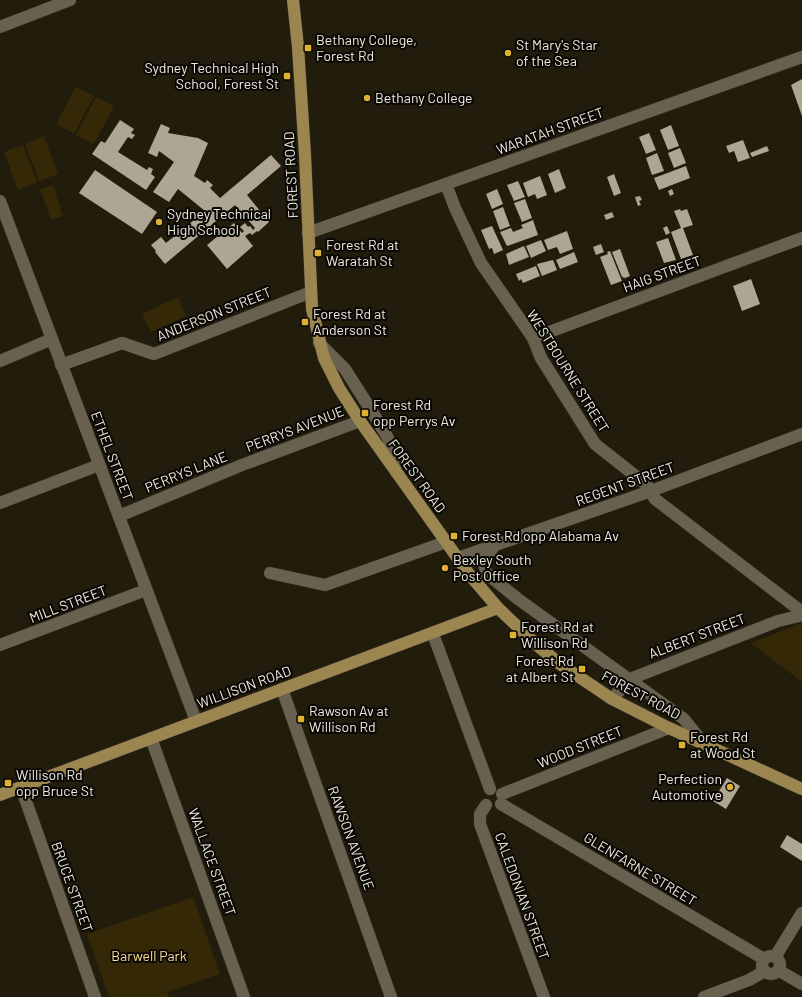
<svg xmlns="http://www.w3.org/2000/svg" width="802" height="997" viewBox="0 0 802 997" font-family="Barlow,sans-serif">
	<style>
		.green { fill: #342807 }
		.building { fill: #aea692 }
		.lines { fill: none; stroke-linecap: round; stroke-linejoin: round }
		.minor-casing { stroke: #39342d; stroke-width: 13 }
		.major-casing { stroke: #39342d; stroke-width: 13 }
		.minor { stroke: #68614f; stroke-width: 12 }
		.major { stroke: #9c8650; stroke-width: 12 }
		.poi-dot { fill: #deb133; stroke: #090703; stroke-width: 1.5 }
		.labels { text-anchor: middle; stroke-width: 4; stroke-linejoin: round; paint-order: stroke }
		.poi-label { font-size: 14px; fill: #eeeae0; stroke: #090703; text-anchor: start }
		.street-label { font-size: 14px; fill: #eeeae0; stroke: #090703 }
		.park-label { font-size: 14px; fill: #fcdf98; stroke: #090703 }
	</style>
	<rect width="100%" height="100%" fill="#221c0c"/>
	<!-- green -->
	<g class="green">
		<polygon points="76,87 94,96 74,134 56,124"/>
		<polygon points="96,97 114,106 94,144 76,135"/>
		<polygon points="44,136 58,174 39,181 25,144"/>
		<polygon points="23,145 37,182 18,190 4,152"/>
		<polygon points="53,185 63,216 51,220 40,189"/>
		<polygon points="178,297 186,316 151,332 142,314"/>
		<polygon points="799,624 802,625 802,682 751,643"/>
		<polygon points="193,897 220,974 167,992 169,997 109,997 87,934"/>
	</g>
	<!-- building -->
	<g class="building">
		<polygon points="802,79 802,116 791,85"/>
		<polygon points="120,120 134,129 131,133 135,135 132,139 128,137 118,152 147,170 149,167 153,169 151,174 155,177 146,190 92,154 101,141 105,143"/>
		<polygon points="161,124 170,128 168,133 198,138 208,143 194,176 205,183 207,180 213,185 210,188 220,198 271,155 281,166 247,195 269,222 258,232 257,231 252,235 250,233 245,236 253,246 227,269 207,245 234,223 242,233 244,231 240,227 245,223 248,227 250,226 253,230 255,228 235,205 165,264 155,252 156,251 151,245 161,237 166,243 205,211 178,189 169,202 153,192 174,162 159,151 157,157 148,153"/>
		<polygon points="671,125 679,146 668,150 660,130"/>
		<polygon points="649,133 656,150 646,154 639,137"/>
		<polygon points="743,140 750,158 738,162 734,151 729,153 726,146"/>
		<polygon points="767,146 769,151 752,157 750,153"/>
		<polygon points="680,148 686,163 674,168 668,153"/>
		<polygon points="657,153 664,171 652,175 646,158"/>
		<polygon points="686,166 690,178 659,190 654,178"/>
		<polygon points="559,169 566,188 555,193 548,174"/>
		<polygon points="95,170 157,212 142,234 79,193"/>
		<polygon points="614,174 621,193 614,196 607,177"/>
		<polygon points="540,176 547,195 537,199 535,194 528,197 523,183"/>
		<polygon points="518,181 525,197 514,201 507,185"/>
		<polygon points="497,189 503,204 492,209 486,194"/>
		<polygon points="672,189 674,194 670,196 668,191"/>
		<polygon points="640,196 642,200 639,201 641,205 638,206 635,197"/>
		<polygon points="525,199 532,218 522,222 514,203"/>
		<polygon points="503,207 510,226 500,230 493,211"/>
		<polygon points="680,209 681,211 687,209 693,225 683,228 693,255 681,259 671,232 681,228 674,211"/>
		<polygon points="612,212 614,217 606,220 604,215"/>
		<polygon points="533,220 538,235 507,246 500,232 511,228 513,232 523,228 521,225"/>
		<polygon points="492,226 503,250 494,254 492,248 489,249 481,230"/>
		<polygon points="667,226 670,233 666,235 663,228"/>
		<polygon points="567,231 573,249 560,254 557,247 548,250 544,240"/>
		<polygon points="668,238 676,260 664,263 656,242"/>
		<polygon points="541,240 546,251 531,258 526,246"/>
		<polygon points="601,244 604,252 596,255 593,247"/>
		<polygon points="524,246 529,257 509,265 506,254"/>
		<polygon points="620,249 630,276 625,278 622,277 612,252"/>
		<polygon points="610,251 622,281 611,285 600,257 608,254 607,252"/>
		<polygon points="574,252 578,262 560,269 556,260"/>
		<polygon points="553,260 557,270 542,276 537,264"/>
		<polygon points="536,266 540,276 523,283 521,279 519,281 516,274"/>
		<polygon points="751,279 760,304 742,311 733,286"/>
		<polygon points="727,778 740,786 726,809 713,801"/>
		<polygon points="787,835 802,844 802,861 780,847"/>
	</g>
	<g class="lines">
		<defs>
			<g id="minor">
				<polyline points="0,27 70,0"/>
				<polyline points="446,184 455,208 481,263 533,338 541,358 595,444 647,485 655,499 802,612"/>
				<polyline points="0,201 196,721"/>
				<polyline points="308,233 802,57"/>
				<polyline points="533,338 802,238"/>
				<polyline points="319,343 345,369 376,418 388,438 396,472"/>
				<polyline points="0,361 52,339"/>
				<polyline points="61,365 122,343 154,354 311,292"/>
				<polyline points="0,503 99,465"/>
				<polyline points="119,516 242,465 360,421"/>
				<polyline points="494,546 484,563 486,573 518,599 684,719 704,744"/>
				<polyline points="458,558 651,491 802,434"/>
				<polyline points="270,573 325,585 446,542"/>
				<polyline points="433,634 490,789"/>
				<polyline points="0,645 146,590"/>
				<polyline points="282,689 391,997"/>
				<polyline points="612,699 630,679 635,677 778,621 802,615"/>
				<polyline points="151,738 244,997"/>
				<polyline points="21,787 95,997"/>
				<polyline points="502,794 669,728"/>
				<polyline points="501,804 764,959"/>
				<polyline points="486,805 480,814 480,824 544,997"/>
				<circle cx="771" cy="965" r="9"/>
				<polyline points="775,957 802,913"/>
				<polyline points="778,970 802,984"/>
				<polyline points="704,997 749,980 765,971"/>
			</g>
			<g id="major">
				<polyline points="293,0 298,47 305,155 312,309 324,358 339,388 360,421 469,574 498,608 538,646 560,664 612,699 669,728 802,789"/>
				<polyline points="0,795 498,608"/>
			</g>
		</defs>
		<!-- minor casing -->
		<use href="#minor" class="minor-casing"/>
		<!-- major casing -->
		<use href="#major" class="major-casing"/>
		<!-- minor -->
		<use href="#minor" class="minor"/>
		<!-- major -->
		<use href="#major" class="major"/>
	</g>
	<!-- markers -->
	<g class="poi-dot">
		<rect x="304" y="44" width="8" height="8" rx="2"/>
		<circle cx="508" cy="53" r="4"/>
		<rect x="283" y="72" width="8" height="8" rx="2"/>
		<circle cx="367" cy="98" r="4"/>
		<circle cx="159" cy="222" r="4"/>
		<rect x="314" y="249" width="8" height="8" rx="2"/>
		<rect x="301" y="318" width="8" height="8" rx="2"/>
		<rect x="361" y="409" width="8" height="8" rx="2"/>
		<rect x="450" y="532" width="8" height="8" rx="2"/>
		<circle cx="445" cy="568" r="4"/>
		<rect x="509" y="631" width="8" height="8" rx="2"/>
		<rect x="578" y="665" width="8" height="8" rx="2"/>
		<rect x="297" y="715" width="8" height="8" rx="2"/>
		<rect x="678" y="741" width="8" height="8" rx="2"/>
		<rect x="4" y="779" width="8" height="8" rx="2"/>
		<circle cx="730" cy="787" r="4"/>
	</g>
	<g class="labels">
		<!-- poi labels -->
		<g class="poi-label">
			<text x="316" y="45">Bethany College,<tspan x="316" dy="16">Forest Rd</tspan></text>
			<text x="516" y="50">St Mary's Star<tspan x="516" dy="16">of the Sea</tspan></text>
			<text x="279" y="73" text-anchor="end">Sydney Technical High<tspan x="279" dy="16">School, Forest St</tspan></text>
			<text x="375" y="103">Bethany College</text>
			<text x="167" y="219">Sydney Technical<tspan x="167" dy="16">High School</tspan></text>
			<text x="326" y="250">Forest Rd at<tspan x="326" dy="16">Waratah St</tspan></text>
			<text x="313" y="319">Forest Rd at<tspan x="313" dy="16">Anderson St</tspan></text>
			<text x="373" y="410">Forest Rd<tspan x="373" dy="16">opp Perrys Av</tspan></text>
			<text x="462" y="541">Forest Rd opp Alabama Av</text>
			<text x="453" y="565">Bexley South<tspan x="453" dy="16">Post Office</tspan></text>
			<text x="521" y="632">Forest Rd at<tspan x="521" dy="16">Willison Rd</tspan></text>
			<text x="574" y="666" text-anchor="end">Forest Rd<tspan x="574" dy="16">at Albert St</tspan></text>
			<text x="309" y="716">Rawson Av at<tspan x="309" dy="16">Willison Rd</tspan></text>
			<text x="690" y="742">Forest Rd<tspan x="690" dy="16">at Wood St</tspan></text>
			<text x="16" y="780">Willison Rd<tspan x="16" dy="16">opp Bruce St</tspan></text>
			<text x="722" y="784" text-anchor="end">Perfection<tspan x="722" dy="16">Automotive</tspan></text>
		</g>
		<!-- street labels -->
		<g class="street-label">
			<text transform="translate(550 131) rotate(-20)" y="5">WARATAH STREET</text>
			<text transform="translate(291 175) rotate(-93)" y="5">FOREST ROAD</text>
			<text transform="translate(662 274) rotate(-20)" y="5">HAIG STREET</text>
			<text transform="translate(214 314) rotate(-22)" y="5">ANDERSON STREET</text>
			<text transform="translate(568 371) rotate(58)" y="5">WESTBOURNE STREET</text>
			<text transform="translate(295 429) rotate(-21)" y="5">PERRYS AVENUE</text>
			<text transform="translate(112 456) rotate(69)" y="5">ETHEL STREET</text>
			<text transform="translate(186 472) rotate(-22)" y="5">PERRYS LANE</text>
			<text transform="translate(417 476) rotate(54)" y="5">FOREST ROAD</text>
			<text transform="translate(625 484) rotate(-20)" y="5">REGENT STREET</text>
			<text transform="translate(68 604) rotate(-21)" y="5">MILL STREET</text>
			<text transform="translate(697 636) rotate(-21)" y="5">ALBERT STREET</text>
			<text transform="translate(244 687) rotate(-20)" y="5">WILLISON ROAD</text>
			<text transform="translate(641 695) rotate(28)" y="5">FOREST ROAD</text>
			<text transform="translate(580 747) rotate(-22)" y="5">WOOD STREET</text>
			<text transform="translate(351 838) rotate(70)" y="5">RAWSON AVENUE</text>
			<text transform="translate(212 862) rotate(70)" y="5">WALLACE STREET</text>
			<text transform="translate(640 869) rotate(31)" y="5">GLENFARNE STREET</text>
			<text transform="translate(72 887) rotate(70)" y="5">BRUCE STREET</text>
			<text transform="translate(522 896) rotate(70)" y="5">CALEDONIAN STREET</text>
		</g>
		<!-- park labels -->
		<g class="park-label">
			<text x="149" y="961">Barwell Park</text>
		</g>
	</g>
</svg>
